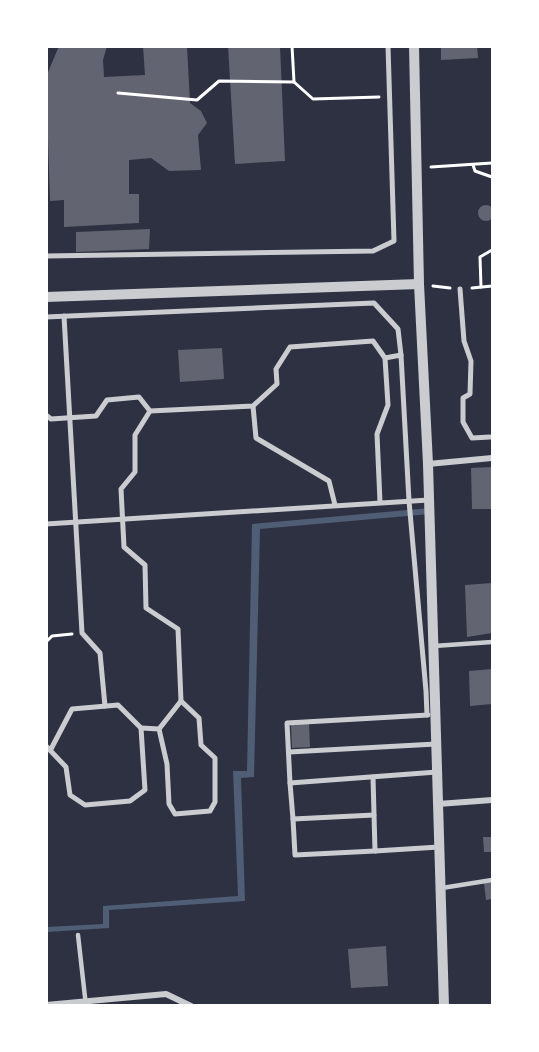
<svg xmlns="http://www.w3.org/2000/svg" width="539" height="1052" viewBox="0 0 539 1052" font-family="'Nunito Sans',sans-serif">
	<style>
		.water { fill: #4f5d75 }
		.building { fill: #626471 }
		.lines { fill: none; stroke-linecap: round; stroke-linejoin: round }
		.path { stroke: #fff; stroke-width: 3 }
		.service { stroke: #caccd0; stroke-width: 4.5 }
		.pedestrian { stroke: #caccd0; stroke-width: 5 }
		.minor { stroke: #caccd0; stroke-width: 6 }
		.tertiary { stroke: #caccd0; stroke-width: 10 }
	</style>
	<rect width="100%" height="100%" fill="#2d3142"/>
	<!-- water -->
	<polygon class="water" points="430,508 430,514 260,529 254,777 241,778 245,901 109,910 109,928 47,932 46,927 103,924 103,906 238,896 233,771 247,771 252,524"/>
	<!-- building -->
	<g class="building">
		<polygon points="59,46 107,46 103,60 104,77 145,75 143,46 187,46 190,103 201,111 207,123 198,135 201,170 169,171 151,158 129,160 129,194 139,194 139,223 64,227 64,200 50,201 46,77"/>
		<polygon points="228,46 280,46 285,161 235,164"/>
		<polygon points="441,46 477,46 478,58 441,60"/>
		<circle cx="486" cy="213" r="8"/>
		<polygon points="150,229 149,249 76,252 76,232"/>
		<polygon points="222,348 224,379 180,382 178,350"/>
		<polygon points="492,467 492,509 472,509 471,468"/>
		<polygon points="492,583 492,633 467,637 465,585"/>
		<polygon points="492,669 492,704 470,706 469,671"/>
		<polygon points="309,723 310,747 292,748 291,725"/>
		<polygon points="483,837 492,837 492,852 484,852"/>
		<polygon points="492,882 492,899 486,900 484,883"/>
		<polygon points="386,946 388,986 351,988 348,949"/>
	</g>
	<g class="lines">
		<!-- path -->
		<g class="path">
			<polyline points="292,46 294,82"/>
			<polyline points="118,93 197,100 219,81 294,82 313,99 379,97"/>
			<polyline points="473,165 475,171 492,177"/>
			<polyline points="431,167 492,163"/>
			<polyline points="433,286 450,288"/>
			<polyline points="481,287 480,257 492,250"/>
			<polyline points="472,288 492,286"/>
			<polyline points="46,642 52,636 72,634"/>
		</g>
		<!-- service -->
		<g class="service">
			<polyline points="434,646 492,642"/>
			<polyline points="442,888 492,880"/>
			<polyline points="78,935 86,1006"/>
		</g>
		<!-- pedestrian -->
		<g class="pedestrian">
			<polyline points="46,256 373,251 394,241 388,46"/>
			<polyline points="460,289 464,341 471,361 470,394 463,398 463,422 472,438 490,437"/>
			<polyline points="64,316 82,633 100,653 105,706"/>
			<polyline points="46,317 374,303 398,329 401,355"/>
			<polyline points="385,358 401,355 409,501 426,691 427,715"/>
			<polyline points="253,406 256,438 329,481 335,505"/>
			<polyline points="46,415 51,419 96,416 107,400 139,397 150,411 253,406 277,384 276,369 290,347 373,341 385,358 388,405 377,434 380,502"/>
			<polyline points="46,524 429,500"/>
			<polyline points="141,728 159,729 167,764 169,804 175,814 210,811 215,802 215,758 201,745 199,718 181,701 178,629 146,608 145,565 124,547 121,489 135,472 135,435 150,411"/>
			<polyline points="159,729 181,701"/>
			<polyline points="46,746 66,767 70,795 85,805 130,801 145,790 141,728 118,705 72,709 51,749"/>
			<polyline points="289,752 436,744"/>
			<polyline points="373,777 375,851 439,847"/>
			<polyline points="290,783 437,772"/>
			<polyline points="374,815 293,819 290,783 287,723 428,715"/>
			<polyline points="293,819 295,855 375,851"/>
		</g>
		<!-- minor -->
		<g class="minor">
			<polyline points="428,464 492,458"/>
			<polyline points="438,804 492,800"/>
			<polyline points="46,1005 166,994 191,1006"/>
		</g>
		<!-- tertiary -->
		<g class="tertiary">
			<polyline points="414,46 419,284 428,464 444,1006"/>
			<polyline points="46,297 419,284"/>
		</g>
	</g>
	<!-- border -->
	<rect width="539" height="1052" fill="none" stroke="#ffffff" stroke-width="96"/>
</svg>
